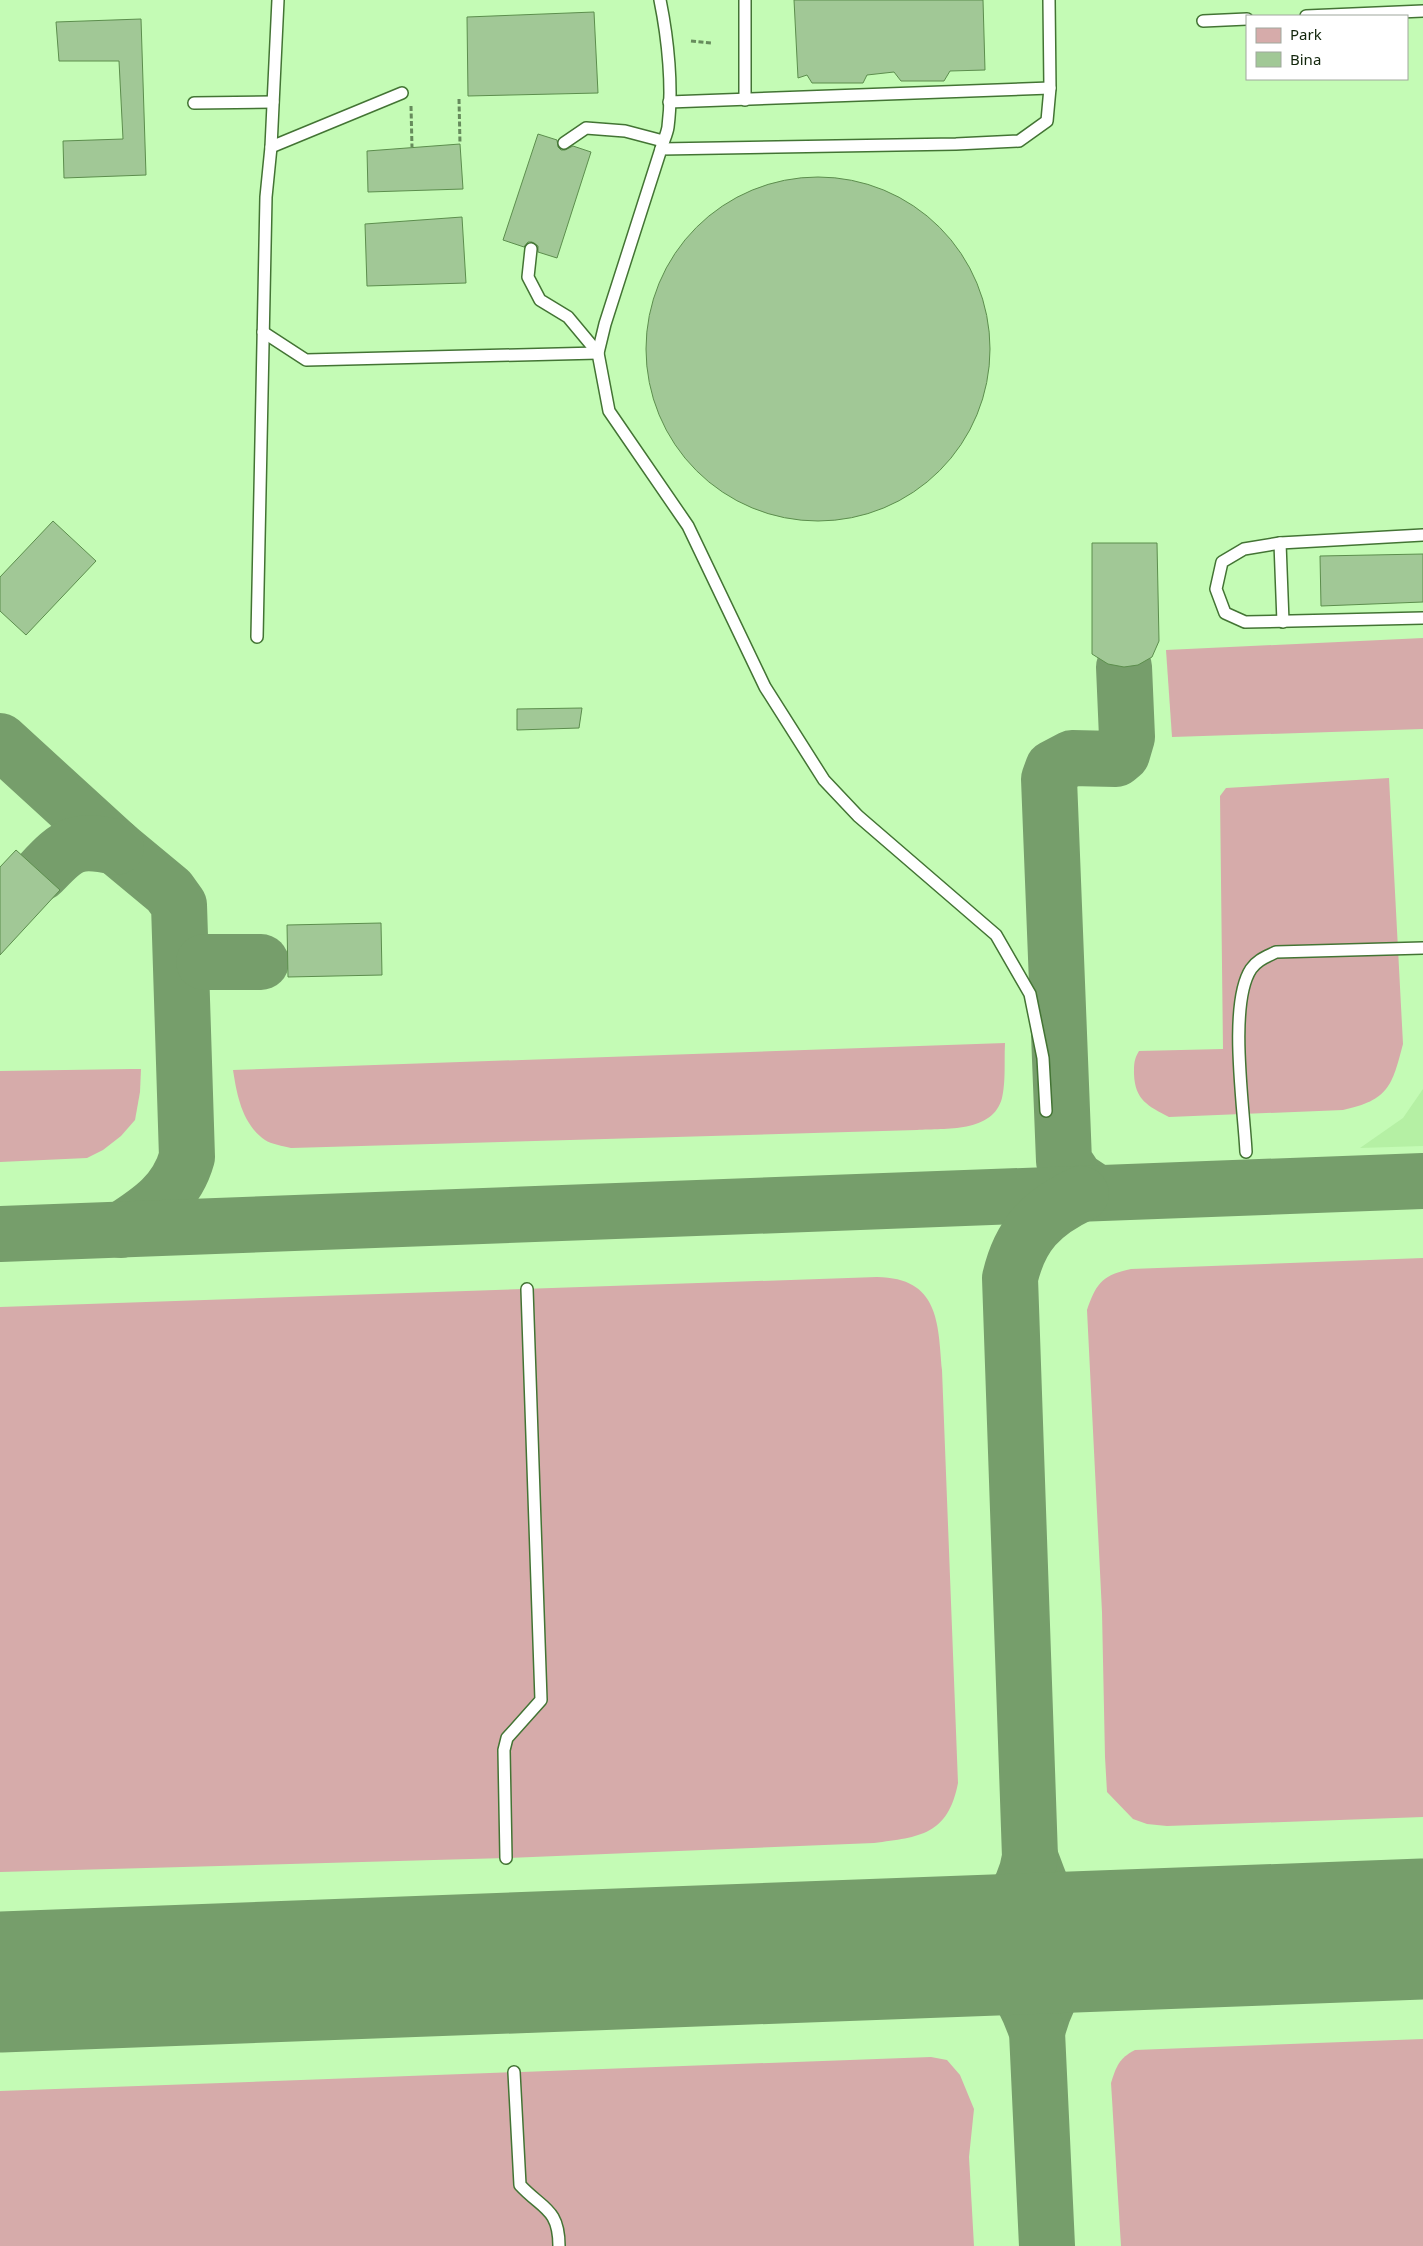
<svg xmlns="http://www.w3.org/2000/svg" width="1423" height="2246" viewBox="0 0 1423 2246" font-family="'Noto Sans',sans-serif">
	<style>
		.built { fill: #b5f0a4 }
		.green { fill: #d6abaa }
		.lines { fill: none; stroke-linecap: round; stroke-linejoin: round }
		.taxiway { stroke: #769e6b; stroke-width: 56 }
		.runway { stroke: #769e6b; stroke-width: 141 }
		.building { fill: #a1c896; stroke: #5c8e4d }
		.lane-casing { stroke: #437434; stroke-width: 14 }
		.path { stroke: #668b5c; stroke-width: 3; stroke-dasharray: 5 2.5; stroke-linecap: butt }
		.lane { stroke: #fff; stroke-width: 11 }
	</style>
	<rect width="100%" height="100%" fill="#c4fbb5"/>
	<!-- built -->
	<polygon class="built" points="1423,1089 1423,1146 1360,1148 1403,1118"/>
	<!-- green -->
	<g class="green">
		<polygon points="1423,638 1423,729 1172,737 1166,650"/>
		<path d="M1389,778l14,266c-11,42 -14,56 -60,66l-174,7c-21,-11 -34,-17 -35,-43 0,-10 0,-15 5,-23l84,-2 -3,-253 6,-8z"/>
		<path d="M1005,1043c-1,17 1,38 -3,55 -9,35 -57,30 -85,32l-626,18c-8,-2 -20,-4 -26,-8 -23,-16 -28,-45 -32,-70z"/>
		<polygon points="131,1069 141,1069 140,1092 135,1120 121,1136 103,1150 87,1158 0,1162 0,1071"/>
		<path d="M1423,1258v559l-256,9 -20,-2 -14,-5 -26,-27 -2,-35 -3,-145 -15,-302c9,-26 15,-35 44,-41z"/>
		<path d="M877,1277c62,1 61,45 65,93l16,413c-10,52 -38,54 -84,60l-368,15 -506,14v-565z"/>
		<path d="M1423,2039v207h-302l-10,-163c5,-16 8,-25 24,-33z"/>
		<polygon points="931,2057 947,2060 960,2075 974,2109 969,2157 974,2246 0,2246 0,2091"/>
	</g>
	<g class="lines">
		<!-- taxiway -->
		<g class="taxiway">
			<path d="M0,741l116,106 53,44 10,14 8,252c-10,36 -35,53 -66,73"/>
			<path d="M41,873c27,-29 35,-35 75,-26"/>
			<polyline points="204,962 261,962"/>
			<polyline points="1097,1193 1076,1179 1064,1161 1049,779 1053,768 1072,758 1116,759 1122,754 1127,737 1124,667"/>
			<polyline points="0,1234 1423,1181"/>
			<path d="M1030,1857c5,12 9,26 15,37 14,22 45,36 67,47"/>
			<path d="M1037,2032c13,-51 32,-64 75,-91"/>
			<path d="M1047,2246l-10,-214c-17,-50 -30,-58 -73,-85 32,-24 60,-48 66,-90l-20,-579c10,-43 31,-65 71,-84"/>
		</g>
		<!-- runway -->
		<polyline class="runway" points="0,1982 1423,1929"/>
	</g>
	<!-- building -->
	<g class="building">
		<polygon points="794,0 983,0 985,70 950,71 944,81 901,81 894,72 867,75 863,83 812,83 807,75 798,78"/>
		<polygon points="594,12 598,93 468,96 467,17"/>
		<polygon points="141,19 146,175 64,178 63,141 123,139 119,61 59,61 56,22"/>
		<polygon points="538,134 557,140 558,147 561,150 565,150 573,146 591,152 557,258 538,252 538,246 532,242 528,242 524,247 503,240"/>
		<polygon points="460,144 463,189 368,192 367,151"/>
		<circle cx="818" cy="349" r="172"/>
		<polygon points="462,217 466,283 367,286 365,224"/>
		<polygon points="53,521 96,561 26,635 0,611 0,577"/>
		<polygon points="1092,543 1157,543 1159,641 1152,657 1138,665 1124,667 1108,664 1092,654"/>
		<polygon points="1423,554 1423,602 1321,606 1320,556"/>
		<polygon points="582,708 579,728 517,730 517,709"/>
		<polygon points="16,850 60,890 0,955 0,867"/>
		<polygon points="381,923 382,975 288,977 287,925"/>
	</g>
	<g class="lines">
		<defs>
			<g id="lane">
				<path d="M660,0c8,39 13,88 8,127 -1,7 -5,15 -7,22"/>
				<polyline points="745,0 745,100"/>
				<polyline points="1306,16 1423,11"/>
				<polyline points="1203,21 1247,19"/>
				<polyline points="669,102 1050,88"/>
				<polyline points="194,103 273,102"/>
				<polyline points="564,143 586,128 625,131 663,141"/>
				<polyline points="271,147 402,93"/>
				<polyline points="531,249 528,277 540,300 568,317 598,353 609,411 688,526 765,687 824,780 858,816 996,935 1030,994 1043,1058 1046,1111"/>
				<polyline points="263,332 306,360 598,353 605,324 661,149 956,144 1019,141 1047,121 1050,88 1049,0"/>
				<polyline points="1423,535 1280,543 1244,549 1222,562 1216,589 1225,613 1245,622 1423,618"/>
				<polyline points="1280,543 1283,622"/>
				<polyline points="257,637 266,197 271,147 278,0"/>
				<path d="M1246,1152c-2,-43 -18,-148 5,-183 6,-9 15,-12 25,-17l147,-4"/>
				<polyline points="506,1858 504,1750 507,1738 541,1700 527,1289"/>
				<path d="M514,2072l6,113c22,24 39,23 39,61"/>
			</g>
		</defs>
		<!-- lane casing -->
		<use href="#lane" class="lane-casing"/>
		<!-- path -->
		<g class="path">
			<polyline points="691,41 711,43"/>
			<polyline points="459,99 460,144"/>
			<polyline points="411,106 412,147"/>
		</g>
		<!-- lane -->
		<use href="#lane" class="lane"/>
	</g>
	<!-- legend -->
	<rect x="1246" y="15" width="162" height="65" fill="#ffffff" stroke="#a0a89d"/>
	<rect x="1256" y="28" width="25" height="15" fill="#d6abaa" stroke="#a0a89d"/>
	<text x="1290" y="40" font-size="15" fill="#11250b">Park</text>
	<rect x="1256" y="52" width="25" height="15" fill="#a1c896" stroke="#a0a89d"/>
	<text x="1290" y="65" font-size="15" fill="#11250b">Bina</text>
</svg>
